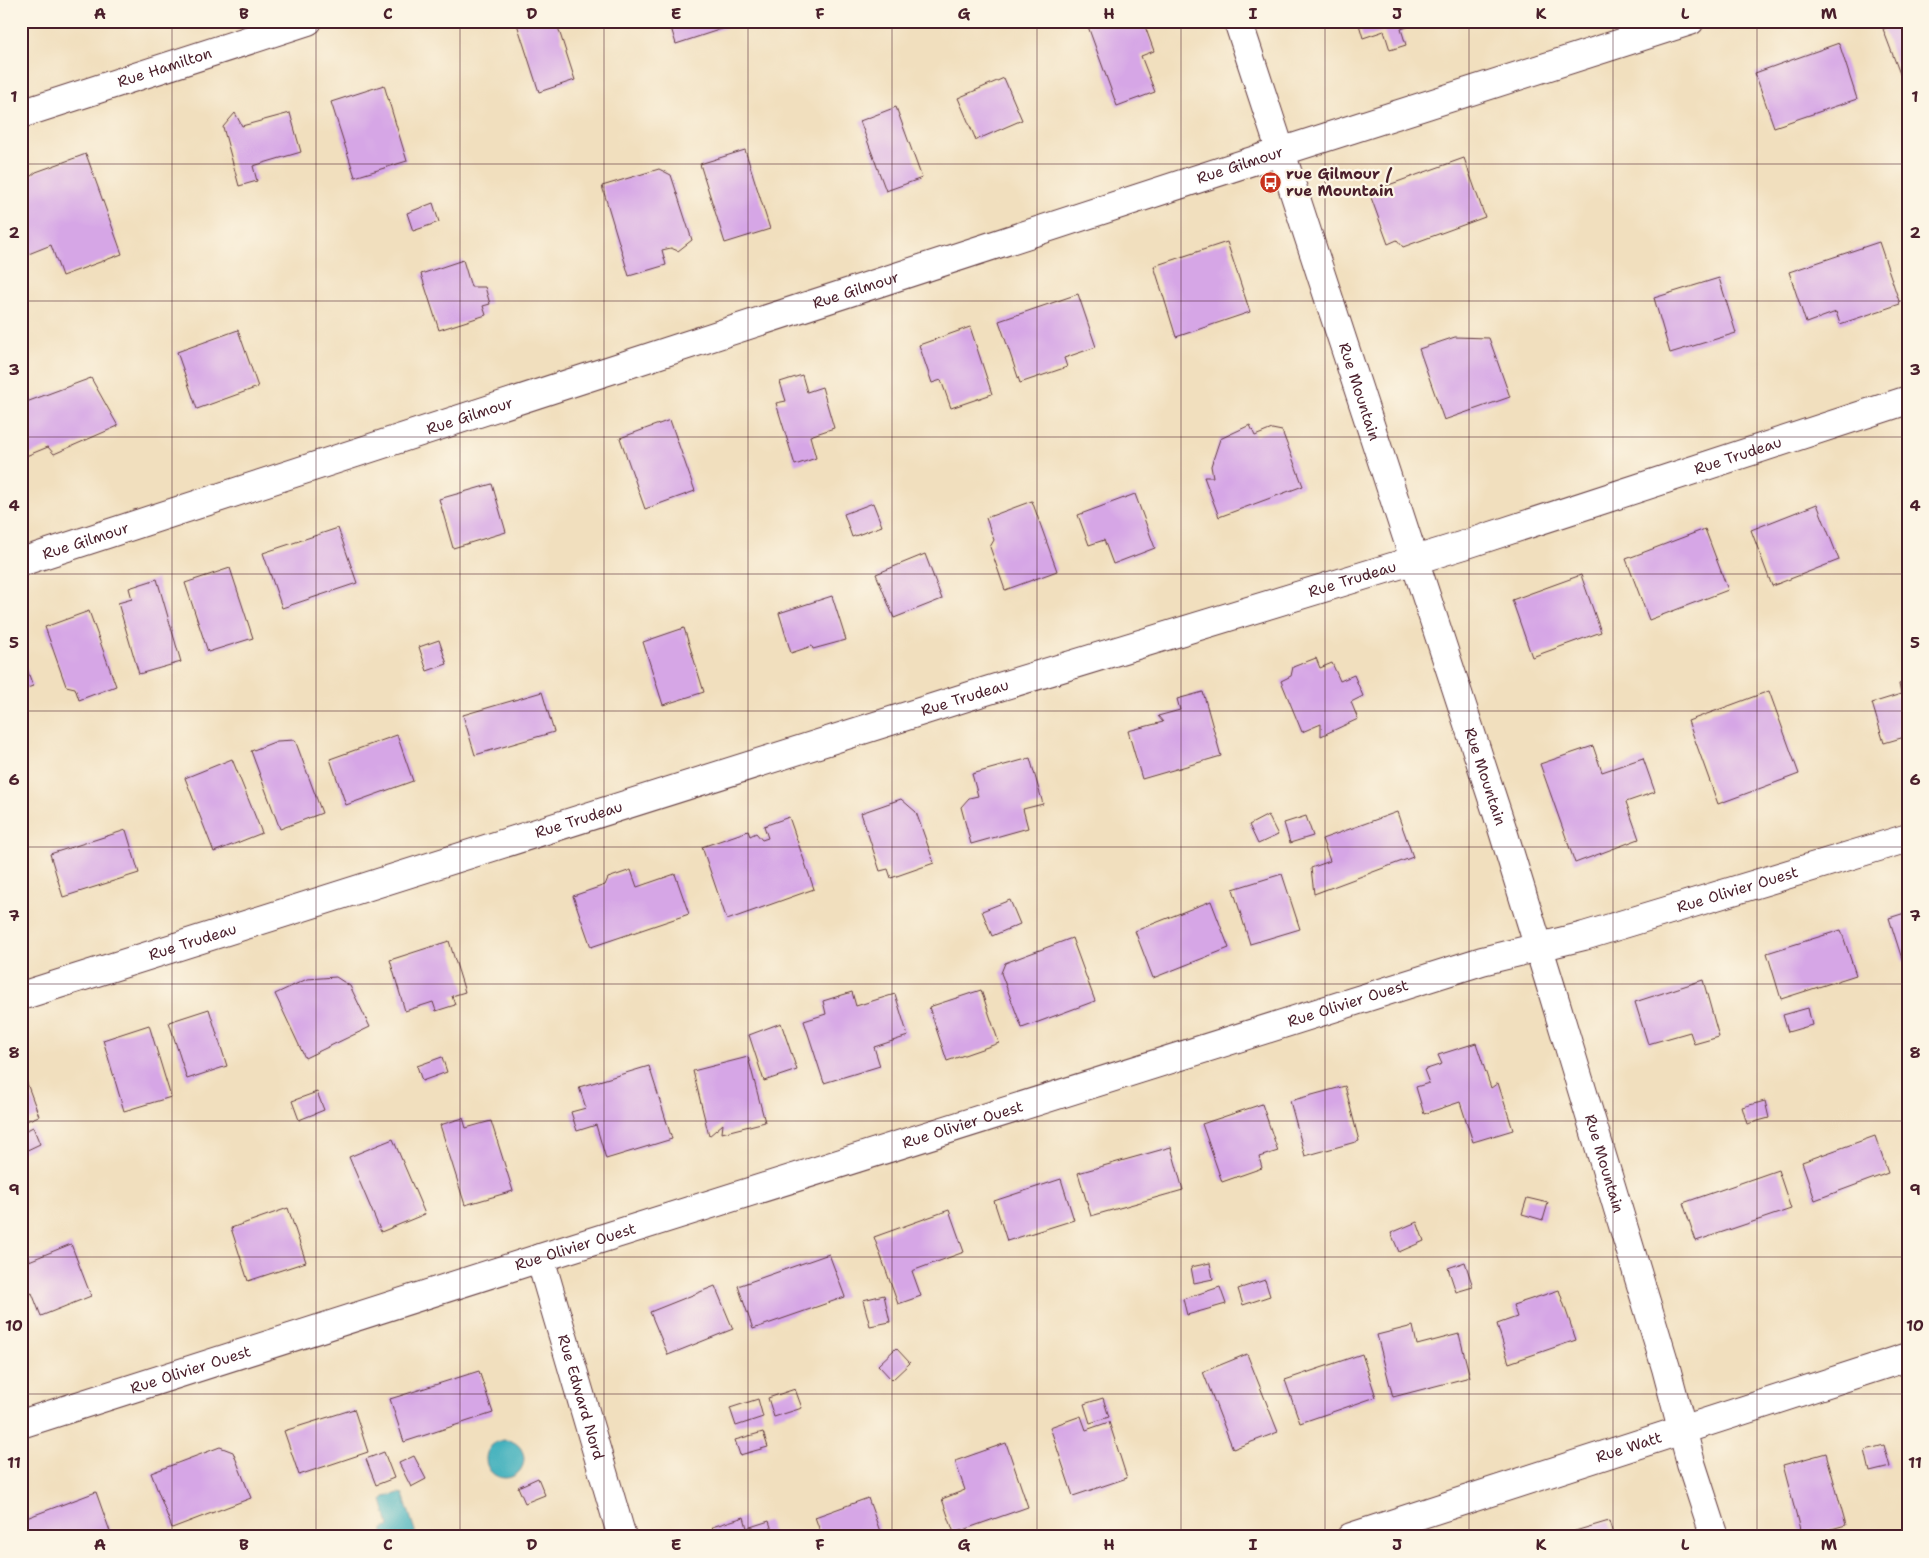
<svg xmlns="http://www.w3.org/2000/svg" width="1929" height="1558" viewBox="0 0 1929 1558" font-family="'Shantell Sans',sans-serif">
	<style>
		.water { fill: #42b1bd; stroke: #466874 }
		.building { fill: #d6a6e6 }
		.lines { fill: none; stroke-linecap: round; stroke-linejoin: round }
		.street-casing { stroke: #633c41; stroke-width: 30 }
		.street { stroke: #fff; stroke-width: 28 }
		.grid { fill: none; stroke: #4a1f2b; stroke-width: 1; stroke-opacity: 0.55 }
		.labels { text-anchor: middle; stroke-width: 4.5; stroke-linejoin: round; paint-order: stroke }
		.street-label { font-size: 15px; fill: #4a1f2b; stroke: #fcf5e5 }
		.poi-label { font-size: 15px; font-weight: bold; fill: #4a1f2b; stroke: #fcf5e5; text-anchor: start }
		.neatline { fill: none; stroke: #4a1f2b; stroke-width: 2 }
		.grid-label { font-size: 16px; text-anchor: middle; font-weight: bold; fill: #4a1f2b }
	</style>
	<rect width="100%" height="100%" fill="#fcf5e5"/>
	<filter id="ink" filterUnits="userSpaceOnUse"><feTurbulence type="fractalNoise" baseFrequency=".02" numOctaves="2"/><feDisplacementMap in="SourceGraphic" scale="10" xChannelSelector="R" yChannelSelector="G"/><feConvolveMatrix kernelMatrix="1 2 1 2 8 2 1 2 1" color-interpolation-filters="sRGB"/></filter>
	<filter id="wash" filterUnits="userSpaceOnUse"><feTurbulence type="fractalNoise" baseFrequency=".0096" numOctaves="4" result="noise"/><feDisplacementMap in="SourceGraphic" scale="20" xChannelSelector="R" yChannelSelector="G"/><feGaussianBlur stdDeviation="1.12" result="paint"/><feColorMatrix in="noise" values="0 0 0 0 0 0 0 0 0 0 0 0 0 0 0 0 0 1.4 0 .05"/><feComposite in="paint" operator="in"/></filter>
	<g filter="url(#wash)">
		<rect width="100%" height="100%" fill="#f1dfbe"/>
		<!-- water -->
		<g class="water">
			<circle cx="505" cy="1459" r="19"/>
			<polygon points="399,1493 403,1494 416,1534 414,1537 383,1537 383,1529 389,1526 382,1500 385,1497"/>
		</g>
		<g id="blocks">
			<!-- building -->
			<g class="building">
				<polygon points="516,21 556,21 575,80 539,92"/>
				<polygon points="669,21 739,21 740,23 676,44"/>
				<polygon points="1086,21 1143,21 1154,51 1141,56 1155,92 1117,106"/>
				<polygon points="1358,21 1423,21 1423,22 1401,29 1406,45 1390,50 1384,31 1363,38"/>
				<polygon points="1905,21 1908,21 1908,95 1883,29"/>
				<polygon points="1839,43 1857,99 1774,127 1755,73"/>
				<polygon points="1004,78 1022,120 976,140 958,98"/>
				<polygon points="384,85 407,161 355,177 331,102"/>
				<polygon points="896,107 922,178 886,191 860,121"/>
				<polygon points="235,113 242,126 290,113 301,152 253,166 257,181 239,186 223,127"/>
				<polygon points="745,150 770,229 725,243 700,164"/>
				<polygon points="86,154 122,254 62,276 51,245 21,257 21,184 36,172"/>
				<polygon points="1464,158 1485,217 1403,247 1397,240 1388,244 1369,192"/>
				<polygon points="659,169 671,175 692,240 678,251 671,248 662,250 666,265 629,276 602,186"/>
				<polygon points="433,203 439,222 413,231 407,213"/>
				<polygon points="1227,242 1250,312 1176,337 1154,266"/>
				<polygon points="1879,242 1900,304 1840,324 1836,312 1806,323 1789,272"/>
				<polygon points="463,260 471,287 485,287 490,304 483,306 486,315 439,330 421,274"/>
				<polygon points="1719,278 1736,333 1670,353 1654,298"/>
				<polygon points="1078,294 1096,347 1064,358 1067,367 1020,383 999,321"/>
				<polygon points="970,327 992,394 951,408 941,380 932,383 919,345"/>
				<polygon points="238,330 258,387 197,409 177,352"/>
				<polygon points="1455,337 1489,338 1510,397 1444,420 1419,349"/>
				<polygon points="802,375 807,392 822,387 834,428 810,436 816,458 795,465 776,403 786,401 780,382"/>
				<polygon points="91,378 118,426 54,454 48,447 26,456 21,441 21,404"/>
				<polygon points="670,420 695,491 645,509 620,438"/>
				<polygon points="1250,425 1255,436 1272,429 1282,431 1303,486 1219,517 1204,477 1213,477 1211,466 1220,439"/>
				<polygon points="492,484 506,532 453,548 439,499"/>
				<polygon points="1135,494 1155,548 1113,564 1104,540 1089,545 1078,515"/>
				<polygon points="1032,501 1057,571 1005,590 990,547 994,540 986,518"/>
				<polygon points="873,503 882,526 852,537 844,514"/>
				<polygon points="1817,504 1839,560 1772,586 1751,530"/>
				<polygon points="338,528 357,583 282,608 263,553"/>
				<polygon points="1705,529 1728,590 1649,620 1626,559"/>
				<polygon points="925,554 942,599 894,618 876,574"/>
				<polygon points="230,568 253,638 208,652 185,583"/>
				<polygon points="1581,575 1601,632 1532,657 1512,600"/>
				<polygon points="157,579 181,662 139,674 118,603 132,599 129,588"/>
				<polygon points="832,596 846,640 813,649 812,646 791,653 779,613"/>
				<polygon points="89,611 116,686 79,700 75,688 66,686 45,627"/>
				<polygon points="684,628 704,692 663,705 643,642"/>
				<polygon points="439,640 447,664 427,671 419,647"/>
				<polygon points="21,653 33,686 21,690"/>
				<polygon points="1316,658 1320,668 1332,663 1340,681 1354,675 1363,696 1351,702 1358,719 1321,736 1321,724 1302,732 1281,681 1291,676 1293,667"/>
				<polygon points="1908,681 1908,736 1884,743 1872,703 1901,694 1899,684"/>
				<polygon points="1769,691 1799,774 1718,804 1688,721"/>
				<polygon points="542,692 554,732 475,755 463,715"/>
				<polygon points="1203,692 1221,756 1142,779 1128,731 1163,722 1158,716 1180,710 1177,699"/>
				<polygon points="397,735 413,781 346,805 330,759"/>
				<polygon points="295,740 322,813 280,829 251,751 277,741"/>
				<polygon points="1593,746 1602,772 1643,758 1655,792 1626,802 1639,839 1575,863 1540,764"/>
				<polygon points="1030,758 1043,804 1023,809 1028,828 971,844 961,807 969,798 978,796 972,774"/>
				<polygon points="232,759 262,833 214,852 185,778"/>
				<polygon points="901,799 916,812 934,863 891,878 888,869 880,871 861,813"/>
				<polygon points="1397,812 1413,857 1314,894 1311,868 1330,861 1322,839"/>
				<polygon points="1268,815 1278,835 1258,844 1249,825"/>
				<polygon points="1306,816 1313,836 1290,843 1284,823"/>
				<polygon points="789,817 814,889 727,920 702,847 748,831 750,836 756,833 762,840 768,838 764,826"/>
				<polygon points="126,830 139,873 63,897 50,854"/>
				<polygon points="631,870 637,887 675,874 689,914 591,947 573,896 605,885 608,878"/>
				<polygon points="1282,874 1300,929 1250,944 1233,889"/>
				<polygon points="1010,900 1020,924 992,936 982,911"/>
				<polygon points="1211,901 1229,948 1153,978 1135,931"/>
				<polygon points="1908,912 1908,960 1903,962 1889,918"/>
				<polygon points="1841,930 1856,975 1781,999 1767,953"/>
				<polygon points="1072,938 1095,1001 1022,1028 1001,973 1005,963"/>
				<polygon points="449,941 465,992 452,996 455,1005 436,1011 433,1002 405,1011 390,960"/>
				<polygon points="336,977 350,986 370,1027 305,1058 275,994 307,979"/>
				<polygon points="1703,980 1719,1037 1694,1044 1690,1032 1648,1044 1635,1002"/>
				<polygon points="981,990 999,1043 947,1061 929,1007"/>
				<polygon points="852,992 856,1006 895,994 908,1036 874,1047 880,1066 824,1083 804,1021 826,1014 823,1001"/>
				<polygon points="1808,1008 1812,1025 1788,1032 1783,1015"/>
				<polygon points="209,1009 227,1066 187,1079 169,1022"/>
				<polygon points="781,1023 797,1070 764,1081 749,1035"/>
				<polygon points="149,1025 171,1097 124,1111 103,1040"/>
				<polygon points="1476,1043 1491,1088 1498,1083 1513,1130 1473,1142 1460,1102 1424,1114 1416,1087 1429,1083 1424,1070 1442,1064 1438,1055"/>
				<polygon points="442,1057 447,1072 422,1081 417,1066"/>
				<polygon points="748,1057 765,1122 722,1133 723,1124 709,1136 693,1071"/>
				<polygon points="649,1066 672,1139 606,1159 596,1125 577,1131 571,1112 586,1108 579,1087"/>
				<polygon points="21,1067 39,1116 21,1123"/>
				<polygon points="1345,1086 1359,1141 1305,1156 1290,1101"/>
				<polygon points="317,1092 324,1110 299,1120 292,1101"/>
				<polygon points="1765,1101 1769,1118 1747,1124 1742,1107"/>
				<polygon points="1262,1104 1278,1151 1259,1157 1262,1168 1222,1182 1202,1124"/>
				<polygon points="463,1118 466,1128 491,1121 513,1191 465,1205 440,1125"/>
				<polygon points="33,1127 40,1144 21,1153 21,1133"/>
				<polygon points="1875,1136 1888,1173 1815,1200 1802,1162"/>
				<polygon points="393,1139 425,1214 381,1232 349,1157"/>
				<polygon points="1171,1147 1183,1190 1091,1216 1078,1173"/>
				<polygon points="1778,1170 1791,1209 1696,1241 1683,1203"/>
				<polygon points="1061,1179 1074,1220 1007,1241 994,1201"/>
				<polygon points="1527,1198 1548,1203 1543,1220 1522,1214"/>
				<polygon points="288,1208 306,1262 248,1281 231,1228"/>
				<polygon points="949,1210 964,1252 912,1271 921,1296 898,1304 874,1237"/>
				<polygon points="1417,1222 1424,1241 1399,1252 1391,1233"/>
				<polygon points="71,1244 91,1296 41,1316 32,1293 21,1297 21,1256 27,1254 29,1261"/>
				<polygon points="829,1254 845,1297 753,1329 738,1286"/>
				<polygon points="1465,1262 1473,1287 1456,1292 1448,1268"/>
				<polygon points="1210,1263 1213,1279 1194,1283 1191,1267"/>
				<polygon points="1265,1280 1270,1296 1243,1305 1238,1289"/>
				<polygon points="715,1286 733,1329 668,1355 650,1312"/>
				<polygon points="1220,1287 1226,1304 1187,1315 1183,1299"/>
				<polygon points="1559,1290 1576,1340 1509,1363 1497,1324 1517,1317 1513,1305"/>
				<polygon points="884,1295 890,1322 870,1326 863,1300"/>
				<polygon points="1413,1326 1417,1345 1459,1334 1470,1377 1393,1397 1377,1335"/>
				<polygon points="896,1348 910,1363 892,1380 878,1365"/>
				<polygon points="1247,1354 1278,1432 1233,1449 1203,1372"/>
				<polygon points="1362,1354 1376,1397 1300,1423 1285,1380"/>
				<polygon points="479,1371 493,1413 404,1442 390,1399"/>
				<polygon points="795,1389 802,1408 774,1417 768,1398"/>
				<polygon points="1103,1398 1109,1417 1090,1423 1084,1404"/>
				<polygon points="758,1399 763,1417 736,1426 730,1408"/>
				<polygon points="354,1409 368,1452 299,1475 284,1431"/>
				<polygon points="1081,1416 1086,1430 1109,1422 1127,1478 1073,1496 1050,1427"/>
				<polygon points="763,1432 768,1447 740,1455 735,1440"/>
				<polygon points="1006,1443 1028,1507 954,1533 942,1499 965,1490 955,1461"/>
				<polygon points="1884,1445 1890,1467 1870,1472 1865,1450"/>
				<polygon points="220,1447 233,1452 251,1498 172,1528 151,1473"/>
				<polygon points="384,1452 394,1478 376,1485 366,1459"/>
				<polygon points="1826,1453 1846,1525 1802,1537 1783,1465"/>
				<polygon points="414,1456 426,1479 411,1487 399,1463"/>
				<polygon points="538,1478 545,1495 525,1503 518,1487"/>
				<polygon points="96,1492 112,1537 21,1537 21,1520"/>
				<polygon points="868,1498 882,1537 822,1537 815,1517"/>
				<polygon points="744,1517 747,1528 769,1521 774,1537 715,1537 712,1527"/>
				<polygon points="1609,1521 1614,1537 1566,1537 1565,1534"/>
			</g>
		</g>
	</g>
	<g filter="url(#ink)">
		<use href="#blocks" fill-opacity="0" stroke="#633c41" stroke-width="1"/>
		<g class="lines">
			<defs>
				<g id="street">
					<path id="s1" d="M1238,21l264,807 52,169 112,371 25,95 24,74"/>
					<path id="s2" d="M21,114l287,-93"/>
					<path id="s3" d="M21,562l1259,-410 410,-131"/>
					<path id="s4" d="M21,996l952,-301 491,-150 444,-145"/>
					<path id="s5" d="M540,1258l82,279"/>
					<path id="s6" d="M21,1424l519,-166 942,-297 102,-25 324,-98"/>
					<path id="s7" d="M1351,1537l557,-180"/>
				</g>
			</defs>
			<!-- street casing -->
			<use href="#street" class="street-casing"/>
			<!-- street -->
			<use href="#street" class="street"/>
		</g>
	</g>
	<!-- grid -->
	<path class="grid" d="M172,21v1516M316,21v1516M460,21v1516M604,21v1516M748,21v1516M892,21v1516M1037,21v1516M1181,21v1516M1325,21v1516M1469,21v1516M1613,21v1516M1757,21v1516M21,164h1887M21,301h1887M21,437h1887M21,574h1887M21,711h1887M21,847h1887M21,984h1887M21,1121h1887M21,1257h1887M21,1394h1887"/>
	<!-- icons -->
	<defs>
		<symbol id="bus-disc" viewBox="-11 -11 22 22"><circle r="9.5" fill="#c8321e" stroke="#fcf5e5"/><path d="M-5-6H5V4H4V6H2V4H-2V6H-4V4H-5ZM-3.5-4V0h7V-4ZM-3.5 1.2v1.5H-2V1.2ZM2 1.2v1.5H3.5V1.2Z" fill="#fff"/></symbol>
	</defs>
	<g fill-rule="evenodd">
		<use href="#bus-disc" x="1258" y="170" width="25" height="25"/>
	</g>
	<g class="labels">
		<!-- street labels -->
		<g class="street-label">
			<text dy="5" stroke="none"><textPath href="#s2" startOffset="151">Rue Hamilton</textPath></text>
			<text dy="5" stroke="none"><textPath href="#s3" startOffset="1282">Rue Gilmour</textPath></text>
			<text dy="5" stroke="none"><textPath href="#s3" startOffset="878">Rue Gilmour</textPath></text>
			<text dy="5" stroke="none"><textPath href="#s1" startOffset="390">Rue Mountain</textPath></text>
			<text dy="5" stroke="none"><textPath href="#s3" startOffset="472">Rue Gilmour</textPath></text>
			<text dy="5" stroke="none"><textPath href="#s4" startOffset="1800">Rue Trudeau</textPath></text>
			<text dy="5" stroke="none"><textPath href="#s3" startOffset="68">Rue Gilmour</textPath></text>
			<text dy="5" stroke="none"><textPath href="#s4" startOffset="1395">Rue Trudeau</textPath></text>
			<text dy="5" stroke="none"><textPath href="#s4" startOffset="990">Rue Trudeau</textPath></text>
			<text dy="5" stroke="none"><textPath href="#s1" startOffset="795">Rue Mountain</textPath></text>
			<text dy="5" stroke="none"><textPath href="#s4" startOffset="585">Rue Trudeau</textPath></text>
			<text dy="5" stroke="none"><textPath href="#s6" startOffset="1798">Rue Olivier Ouest</textPath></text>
			<text dy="5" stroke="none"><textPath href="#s4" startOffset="180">Rue Trudeau</textPath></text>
			<text dy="5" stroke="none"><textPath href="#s6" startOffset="1392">Rue Olivier Ouest</textPath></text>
			<text dy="5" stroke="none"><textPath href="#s6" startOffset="988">Rue Olivier Ouest</textPath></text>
			<text dy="5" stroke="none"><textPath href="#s1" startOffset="1200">Rue Mountain</textPath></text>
			<text dy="5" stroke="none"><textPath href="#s6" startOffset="582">Rue Olivier Ouest</textPath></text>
			<text dy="5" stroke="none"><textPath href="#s6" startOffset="178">Rue Olivier Ouest</textPath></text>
			<text dy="5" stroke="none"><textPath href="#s5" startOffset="145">Rue Edward Nord</textPath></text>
			<text dy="5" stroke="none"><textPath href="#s7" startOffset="292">Rue Watt</textPath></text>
		</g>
		<!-- poi labels -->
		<g class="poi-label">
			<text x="1286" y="179">rue Gilmour /<tspan x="1286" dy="17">rue Mountain</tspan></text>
		</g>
	</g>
	<!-- margin -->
	<rect width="1929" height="1558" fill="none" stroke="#fcf5e5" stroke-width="55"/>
	<rect x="28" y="28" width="1874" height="1502" class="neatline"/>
	<g class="grid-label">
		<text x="100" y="19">A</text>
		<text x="244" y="19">B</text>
		<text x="388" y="19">C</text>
		<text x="532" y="19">D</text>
		<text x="676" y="19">E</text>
		<text x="820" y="19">F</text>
		<text x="964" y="19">G</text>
		<text x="1109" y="19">H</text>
		<text x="1253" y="19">I</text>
		<text x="1397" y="19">J</text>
		<text x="1541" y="19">K</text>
		<text x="1685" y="19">L</text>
		<text x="1829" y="19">M</text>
		<text x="14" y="102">1</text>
		<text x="1915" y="102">1</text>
		<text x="14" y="238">2</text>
		<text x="1915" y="238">2</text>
		<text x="14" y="375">3</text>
		<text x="1915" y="375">3</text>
		<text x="14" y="511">4</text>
		<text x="1915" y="511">4</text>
		<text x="14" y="648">5</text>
		<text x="1915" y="648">5</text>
		<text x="14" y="785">6</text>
		<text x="1915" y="785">6</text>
		<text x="14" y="921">7</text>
		<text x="1915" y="921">7</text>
		<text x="14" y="1058">8</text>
		<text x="1915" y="1058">8</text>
		<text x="14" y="1195">9</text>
		<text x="1915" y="1195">9</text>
		<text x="14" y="1331">10</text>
		<text x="1915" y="1331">10</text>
		<text x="14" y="1468">11</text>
		<text x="1915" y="1468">11</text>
		<text x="100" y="1550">A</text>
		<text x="244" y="1550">B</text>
		<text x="388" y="1550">C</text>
		<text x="532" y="1550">D</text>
		<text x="676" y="1550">E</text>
		<text x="820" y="1550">F</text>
		<text x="964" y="1550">G</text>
		<text x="1109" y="1550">H</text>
		<text x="1253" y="1550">I</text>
		<text x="1397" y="1550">J</text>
		<text x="1541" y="1550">K</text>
		<text x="1685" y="1550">L</text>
		<text x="1829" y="1550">M</text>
	</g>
</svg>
